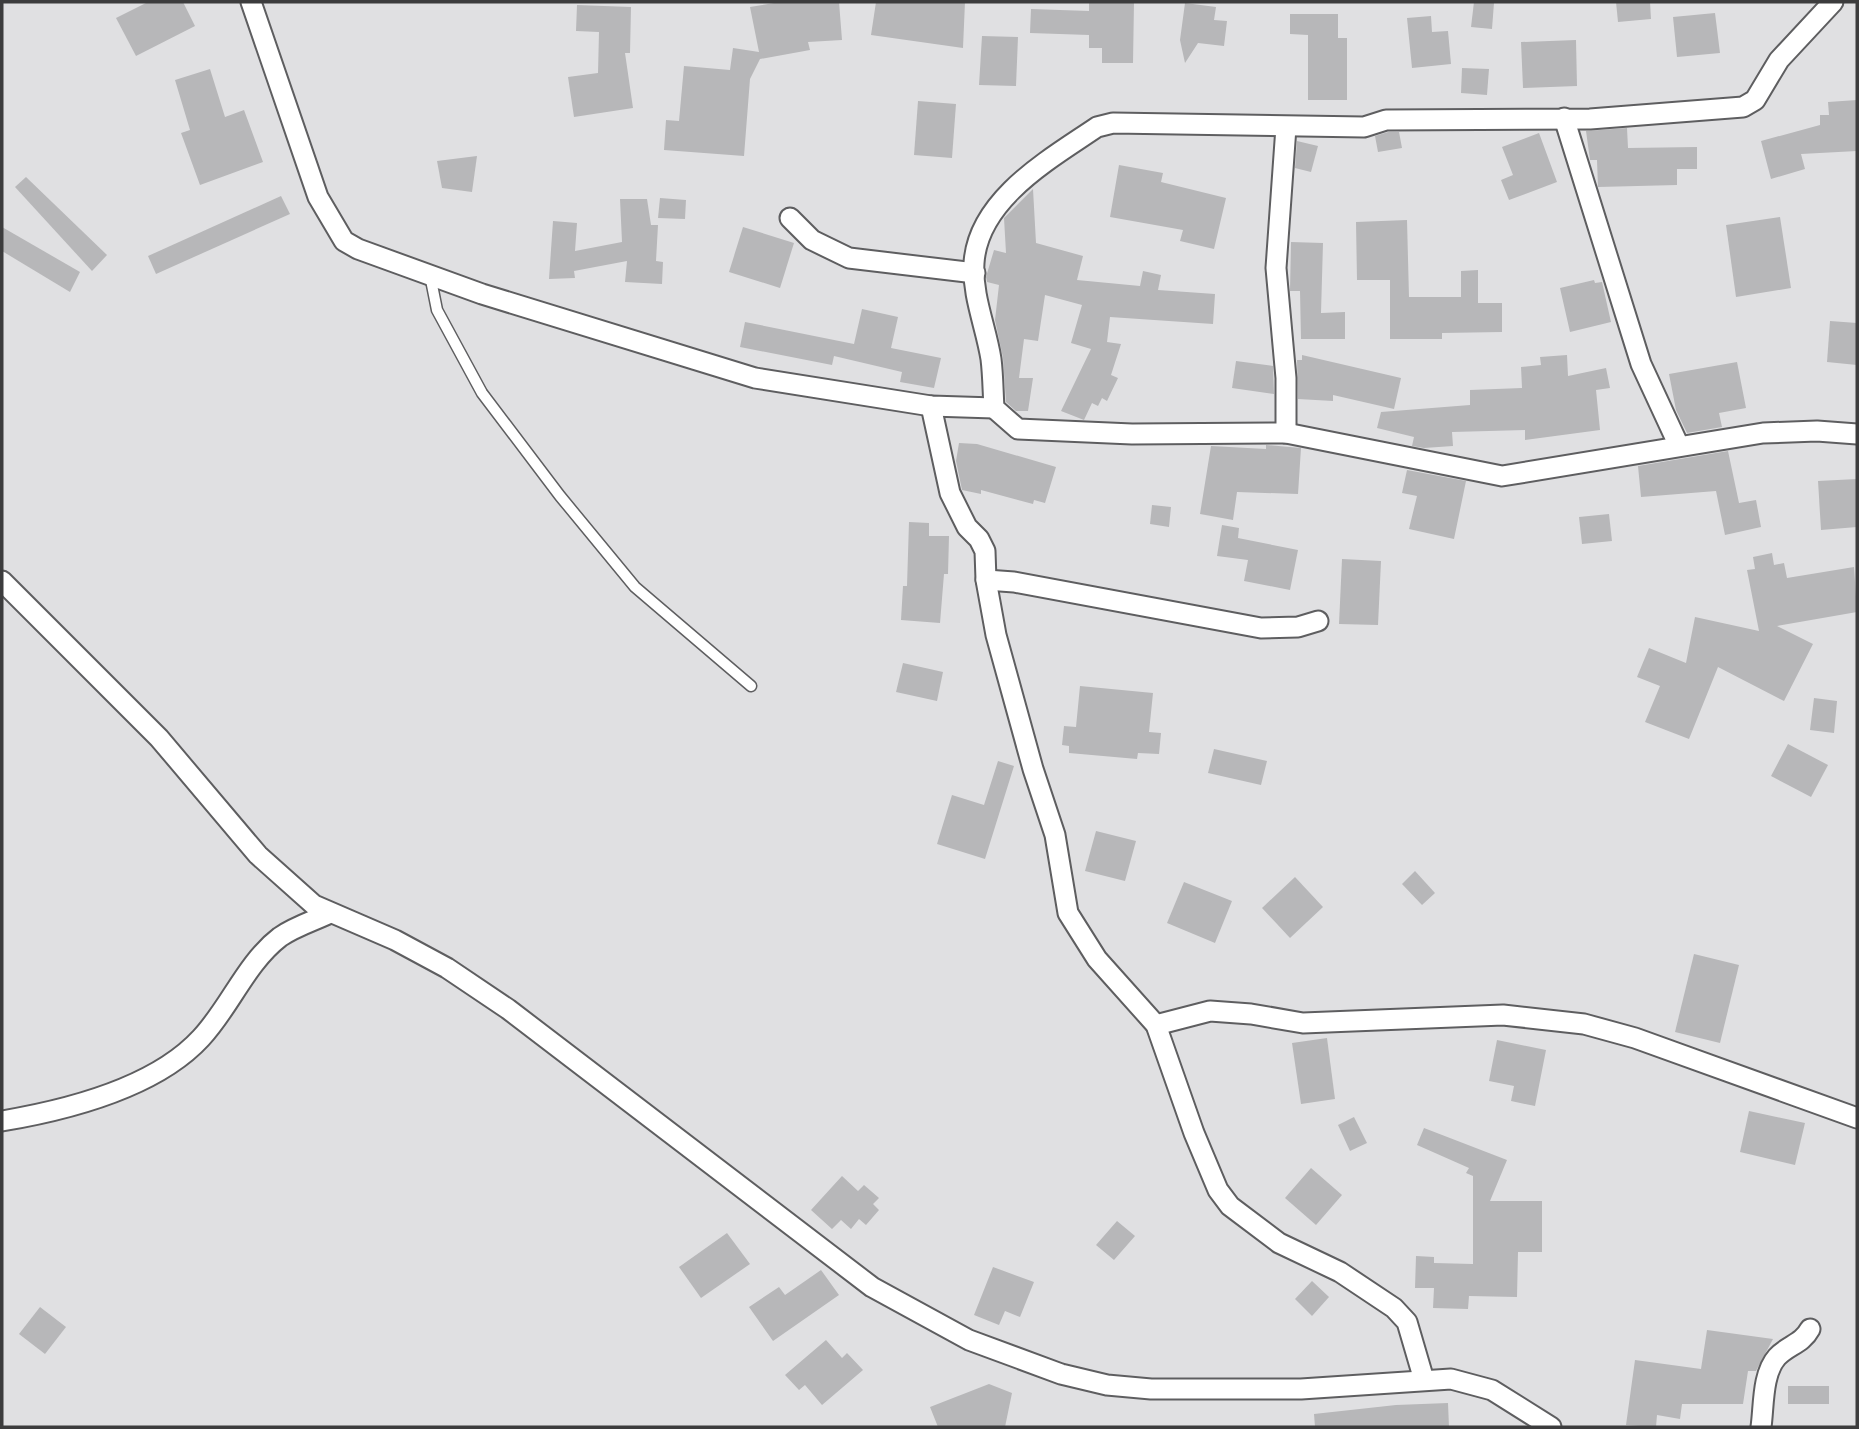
<svg xmlns="http://www.w3.org/2000/svg" width="1859" height="1429" viewBox="0 0 1859 1429" font-family="Barlow,sans-serif">
	<style>
		.building { fill: #b7b7b9 }
		.lines { fill: none; stroke-linecap: round; stroke-linejoin: round }
		.service-casing { stroke: #5e5e60; stroke-width: 13 }
		.minor-casing { stroke: #5e5e60; stroke-width: 23 }
		.service { stroke: #fff; stroke-width: 10 }
		.minor { stroke: #fff; stroke-width: 19 }
	</style>
	<rect width="100%" height="100%" fill="#e0e0e2"/>
	<!-- building -->
	<g class="building">
		<polygon points="148,2 183,2 195,26 136,56 116,18"/>
		<polygon points="780,2 839,2 842,40 808,42 810,50 760,59 750,79 744,156 664,150 666,120 679,121 684,66 730,70 733,48 759,52 750,7"/>
		<polygon points="876,2 965,2 963,48 871,35"/>
		<polygon points="1089,2 1134,2 1133,63 1102,63 1102,48 1089,48 1089,35 1030,33 1031,9 1089,11"/>
		<polygon points="1474,2 1494,3 1492,29 1471,27"/>
		<polygon points="1616,2 1650,2 1651,19 1618,22"/>
		<polygon points="1185,3 1216,7 1214,20 1227,21 1224,46 1198,43 1185,63 1180,40"/>
		<polygon points="577,5 631,7 630,53 625,53 633,108 574,117 568,77 598,73 599,32 576,31"/>
		<polygon points="1715,13 1720,53 1677,57 1673,17"/>
		<polygon points="1290,14 1338,14 1338,38 1347,38 1347,100 1308,100 1308,35 1290,34"/>
		<polygon points="1431,16 1432,32 1448,31 1451,64 1412,68 1407,18"/>
		<polygon points="982,36 1018,37 1016,86 979,85"/>
		<polygon points="1576,40 1577,86 1523,88 1521,42"/>
		<polygon points="1462,68 1489,69 1487,95 1461,93"/>
		<polygon points="210,69 225,117 244,110 263,162 200,185 181,133 190,130 175,80"/>
		<polygon points="1857,100 1857,151 1801,154 1805,169 1771,179 1761,141 1820,125 1820,115 1829,115 1828,102"/>
		<polygon points="918,101 956,104 952,158 914,155"/>
		<polygon points="1627,128 1628,148 1697,147 1697,169 1677,169 1677,185 1598,187 1597,160 1590,160 1586,131"/>
		<polygon points="1388,132 1399,132 1402,148 1378,152 1375,136"/>
		<polygon points="1539,133 1557,182 1509,200 1501,180 1513,175 1502,147"/>
		<polygon points="1297,141 1318,146 1311,172 1295,168"/>
		<polygon points="477,156 472,192 442,188 437,161"/>
		<polygon points="1119,165 1163,173 1161,182 1226,198 1214,249 1180,241 1183,230 1110,217"/>
		<polygon points="26,177 107,255 92,271 15,187"/>
		<polygon points="1033,189 1036,243 1083,256 1077,280 1140,286 1143,271 1161,275 1158,290 1215,294 1213,324 1110,317 1107,342 1121,344 1111,375 1118,378 1107,401 1102,398 1098,406 1092,403 1084,420 1061,411 1091,349 1071,343 1082,305 1045,295 1038,341 1024,339 1019,378 1033,378 1028,411 1016,411 1006,402 1003,358 995,320 999,285 987,282 986,277 994,250 1006,253 1004,218"/>
		<polygon points="281,196 290,214 156,274 148,256"/>
		<polygon points="660,198 686,200 685,219 658,218"/>
		<polygon points="620,199 647,199 651,225 658,225 656,261 663,262 662,284 625,282 627,261 574,271 575,278 549,279 553,221 577,223 575,251 622,242"/>
		<polygon points="1780,217 1791,288 1736,297 1726,225"/>
		<polygon points="1407,220 1409,297 1461,297 1461,271 1478,270 1478,303 1502,303 1502,332 1442,333 1442,339 1390,339 1390,280 1357,280 1356,222"/>
		<polygon points="2,227 80,272 70,292 2,251"/>
		<polygon points="743,227 794,243 780,288 729,272"/>
		<polygon points="1291,242 1323,243 1321,313 1345,312 1345,339 1301,339 1300,291 1290,291"/>
		<polygon points="1594,280 1595,283 1602,282 1611,322 1570,332 1560,288"/>
		<polygon points="862,309 898,317 891,348 941,358 934,388 900,382 902,372 834,356 832,365 740,347 745,322 854,344"/>
		<polygon points="1830,321 1857,323 1857,365 1827,362"/>
		<polygon points="1302,355 1401,378 1394,409 1333,395 1333,401 1298,399 1297,360 1302,360"/>
		<polygon points="1567,355 1568,376 1606,368 1610,388 1596,390 1600,430 1525,440 1525,430 1452,432 1453,446 1424,448 1412,446 1414,437 1377,428 1381,412 1470,405 1470,390 1522,388 1521,367 1541,365 1540,357"/>
		<polygon points="1236,361 1273,366 1274,394 1232,388"/>
		<polygon points="1737,362 1746,408 1719,413 1722,427 1687,433 1676,410 1669,374"/>
		<polygon points="959,443 977,444 1056,467 1045,503 1034,500 1033,504 981,490 981,494 962,490 956,461"/>
		<polygon points="1266,445 1301,448 1298,494 1237,492 1233,520 1200,514 1211,446 1266,449"/>
		<polygon points="1728,451 1739,503 1756,500 1761,527 1725,535 1716,491 1641,497 1638,466"/>
		<polygon points="1407,470 1466,481 1454,539 1409,529 1417,496 1402,493"/>
		<polygon points="1857,479 1857,527 1821,530 1818,481"/>
		<polygon points="1152,505 1171,507 1169,527 1150,524"/>
		<polygon points="1609,514 1612,541 1582,544 1579,517"/>
		<polygon points="909,522 929,523 929,536 949,536 948,574 944,574 940,623 901,620 903,586 907,586"/>
		<polygon points="1222,525 1239,528 1238,538 1298,550 1290,590 1244,581 1248,560 1217,556"/>
		<polygon points="1772,553 1774,565 1784,563 1787,578 1854,567 1857,612 1777,626 1813,644 1784,701 1718,667 1689,739 1645,722 1660,686 1637,677 1649,648 1686,663 1695,617 1759,631 1747,570 1755,569 1753,557"/>
		<polygon points="1342,559 1381,561 1378,625 1339,624"/>
		<polygon points="903,663 943,672 937,701 896,692"/>
		<polygon points="1080,686 1153,693 1149,732 1161,733 1159,754 1138,753 1137,759 1069,753 1069,746 1062,745 1064,726 1076,727"/>
		<polygon points="1814,698 1837,701 1834,733 1810,730"/>
		<polygon points="1788,744 1828,765 1811,797 1771,776"/>
		<polygon points="1214,749 1267,761 1261,785 1208,773"/>
		<polygon points="998,761 1014,766 985,859 937,844 952,795 984,805"/>
		<polygon points="1096,831 1136,841 1125,881 1085,871"/>
		<polygon points="1415,871 1435,893 1422,905 1402,884"/>
		<polygon points="1295,877 1323,907 1290,938 1262,908"/>
		<polygon points="1184,882 1232,901 1215,943 1167,923"/>
		<polygon points="1694,954 1739,965 1720,1043 1675,1032"/>
		<polygon points="1327,1038 1335,1099 1301,1104 1292,1043"/>
		<polygon points="1497,1040 1546,1050 1535,1106 1511,1101 1514,1086 1489,1081"/>
		<polygon points="1749,1111 1805,1123 1795,1165 1740,1152"/>
		<polygon points="1354,1117 1367,1143 1350,1151 1338,1125"/>
		<polygon points="1424,1128 1507,1160 1490,1201 1542,1201 1542,1252 1518,1252 1517,1297 1469,1296 1468,1309 1433,1308 1434,1288 1415,1288 1416,1256 1434,1257 1434,1263 1473,1264 1473,1176 1466,1173 1469,1168 1417,1145"/>
		<polygon points="1311,1168 1342,1195 1316,1225 1285,1198"/>
		<polygon points="842,1176 858,1191 864,1185 879,1198 873,1204 879,1210 866,1225 859,1219 851,1229 841,1220 832,1229 811,1210"/>
		<polygon points="1117,1221 1135,1236 1114,1260 1096,1245"/>
		<polygon points="727,1233 750,1264 701,1298 679,1267"/>
		<polygon points="993,1267 1034,1282 1020,1317 1005,1311 999,1325 974,1315"/>
		<polygon points="821,1270 839,1295 773,1341 749,1307 779,1287 785,1295"/>
		<polygon points="1312,1281 1329,1297 1312,1316 1295,1299"/>
		<polygon points="40,1307 66,1327 45,1354 19,1334"/>
		<polygon points="1707,1330 1773,1339 1756,1371 1748,1371 1743,1404 1682,1404 1680,1419 1657,1415 1656,1427 1626,1425 1635,1360 1701,1369"/>
		<polygon points="826,1340 842,1358 847,1353 863,1370 822,1405 805,1385 799,1390 785,1375"/>
		<polygon points="989,1384 1012,1393 1005,1427 938,1427 930,1407"/>
		<rect x="1788" y="1386" width="41" height="18"/>
		<polygon points="1448,1403 1449,1427 1315,1427 1314,1414 1396,1405"/>
	</g>
	<g class="lines">
		<defs>
			<polyline id="service" points="430,275 437,310 482,393 560,496 635,587 751,686"/>
			<g id="minor">
				<polyline points="251,2 318,197 344,241 358,249 482,294 755,378 931,406 994,408"/>
				<path d="M1833,2l-54,58 -24,40 -12,7 -153,12 -204,1 -22,7 -251,-4 -16,4c-47,32 -119,72 -123,136 -2,33 12,64 17,96 2,16 2,33 3,49l24,21 114,5 154,-1 216,43 261,-43 54,-2 40,3"/>
				<polyline points="1564,118 1641,364 1679,446"/>
				<polyline points="1286,127 1276,268 1286,378 1286,433"/>
				<polyline points="790,218 812,240 849,258 975,273"/>
				<polyline points="931,406 950,493 967,527 979,539 985,551 986,580 996,635 1033,769 1055,835 1068,913 1097,959 1156,1025 1194,1133 1218,1190 1230,1206 1279,1243 1340,1272 1394,1308 1407,1322 1424,1380"/>
				<polyline points="986,580 1014,582 1261,628 1298,627 1318,621"/>
				<polyline points="2,581 159,738 258,855 314,905 395,940 447,968 508,1009 872,1287 969,1340 1061,1374 1107,1385 1151,1389 1301,1389 1451,1379 1492,1390 1551,1427"/>
				<polyline points="1156,1025 1210,1011 1251,1014 1303,1023 1503,1015 1584,1024 1635,1038 1857,1118"/>
				<path d="M2,1121c65,-11 153,-33 199,-83 29,-31 45,-75 79,-101 14,-10 33,-16 48,-23"/>
				<path d="M1761,1427c3,-21 1,-53 16,-70 11,-12 25,-13 33,-28"/>
			</g>
		</defs>
		<!-- service casing -->
		<use href="#service" class="service-casing"/>
		<!-- minor casing -->
		<use href="#minor" class="minor-casing"/>
		<!-- service -->
		<use href="#service" class="service"/>
		<!-- minor -->
		<use href="#minor" class="minor"/>
	</g>
	<!-- border -->
	<rect width="1859" height="1429" fill="none" stroke="#3c3c3d" stroke-width="7"/>
</svg>
